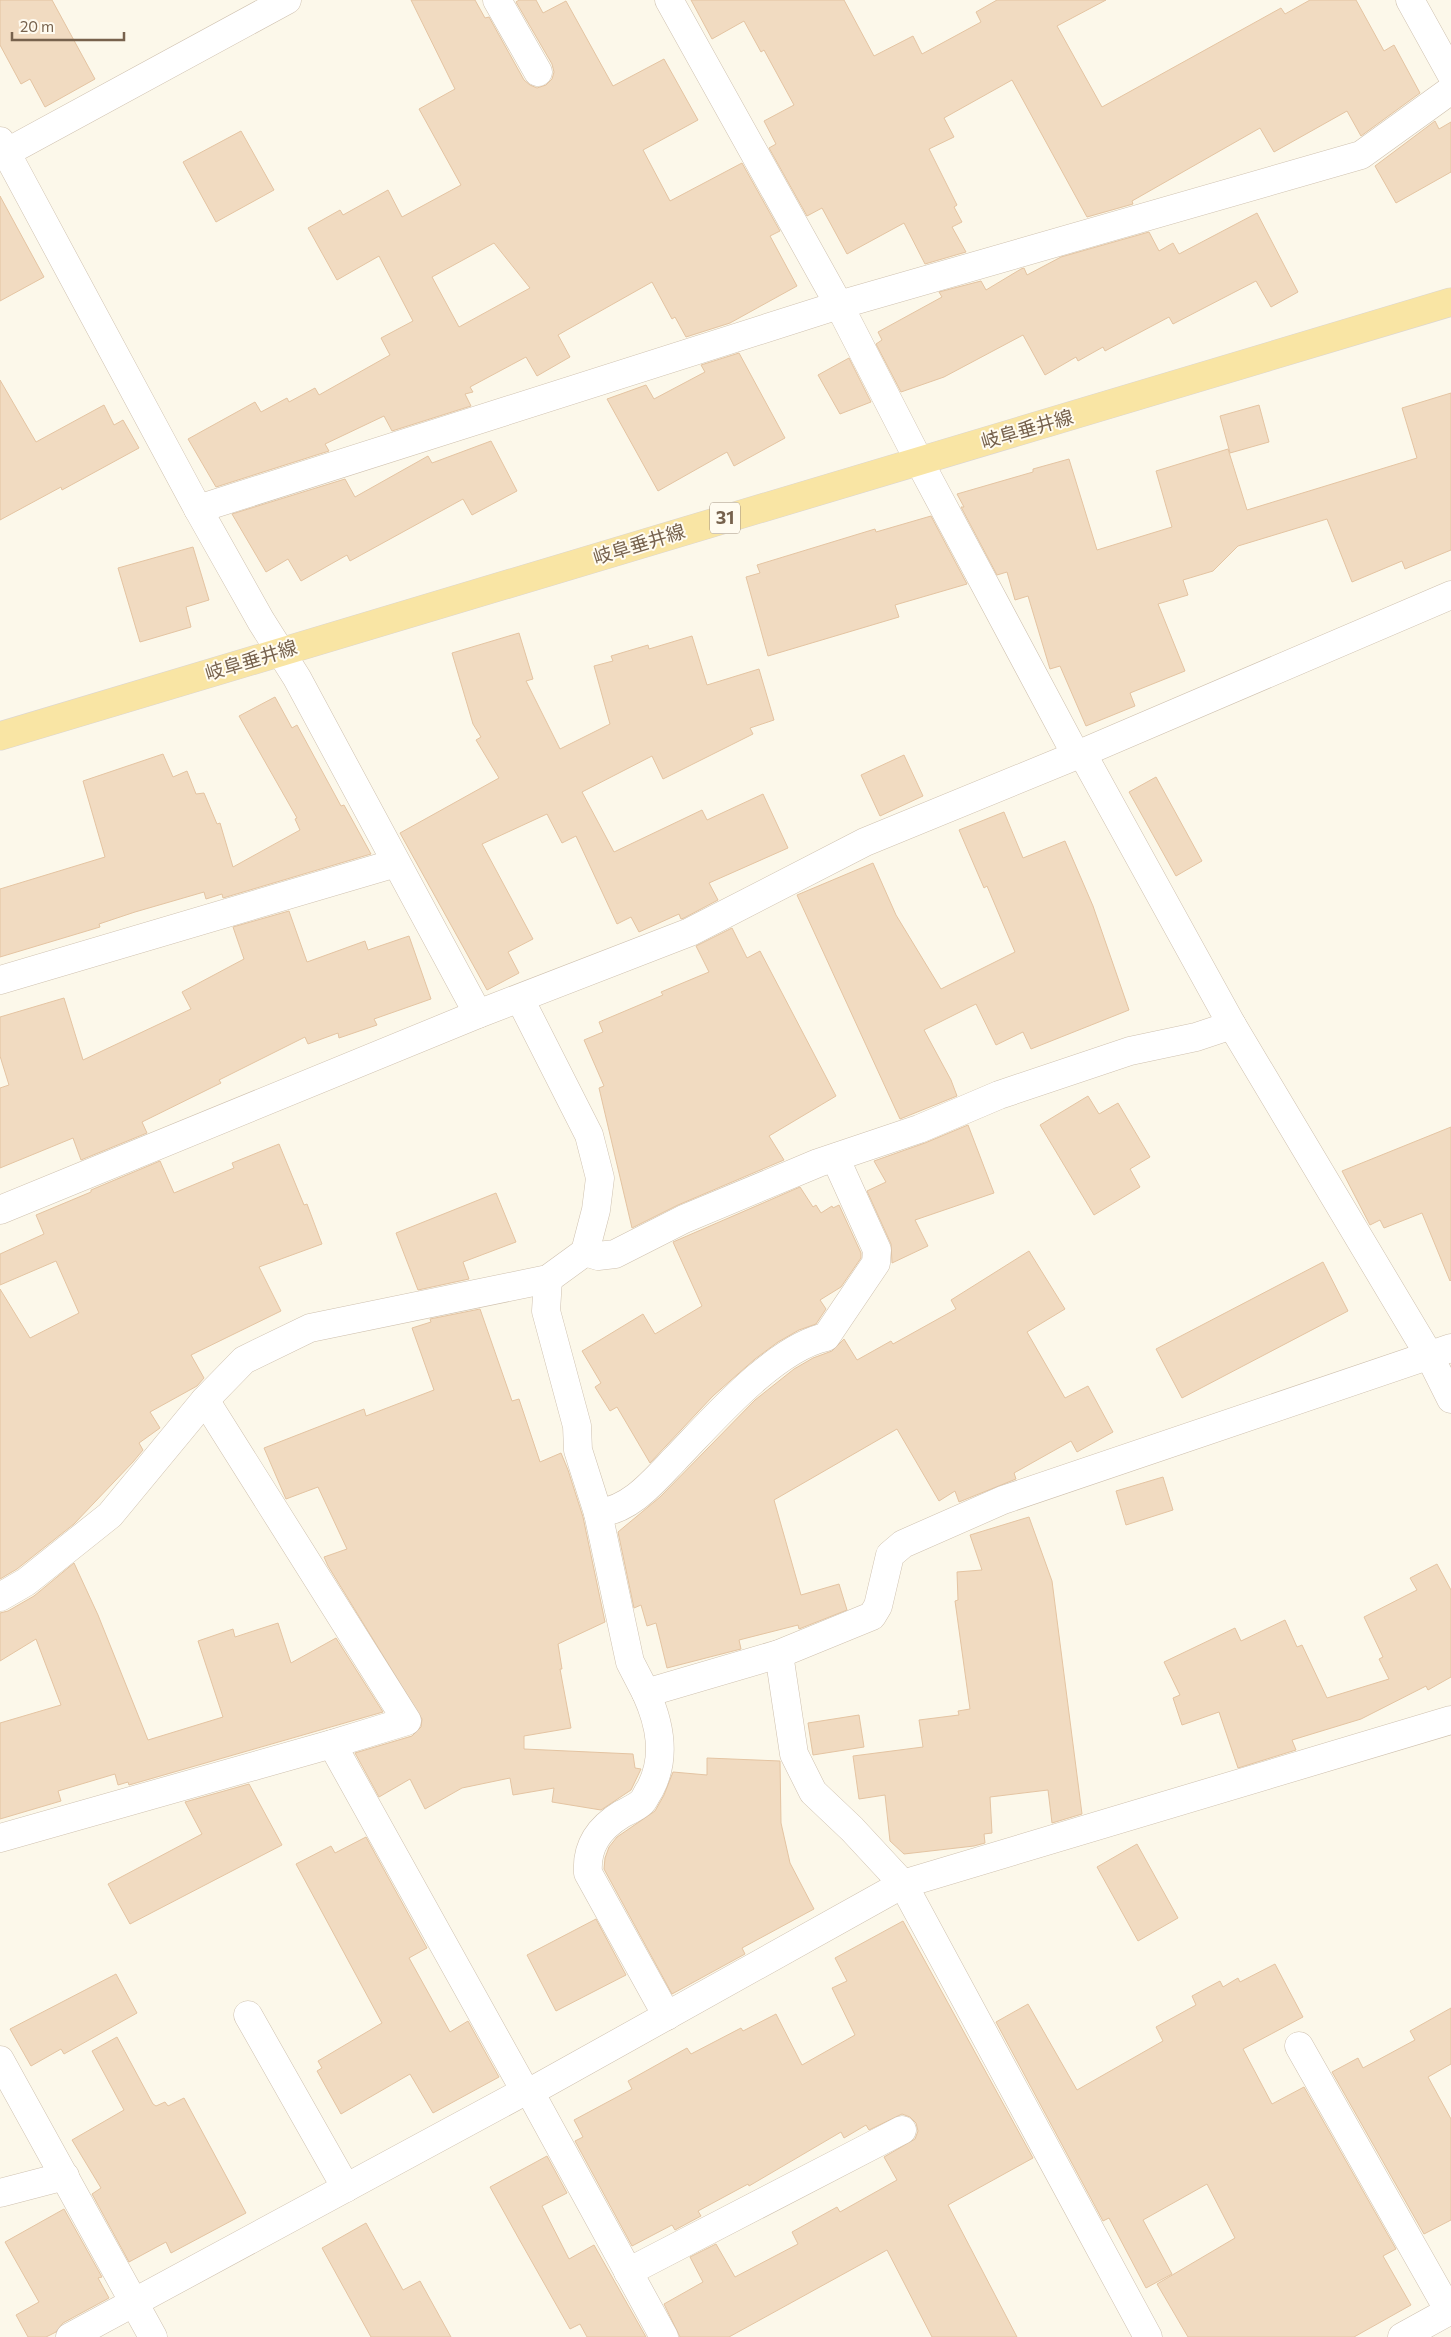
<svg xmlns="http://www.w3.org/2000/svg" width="1451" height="2337" viewBox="0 0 1451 2337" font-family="Commissioner,'Noto Sans JP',sans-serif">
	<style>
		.building { fill: #f1dbc1; stroke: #e4c4a2; fill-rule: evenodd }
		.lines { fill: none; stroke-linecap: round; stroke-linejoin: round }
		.minor-casing { stroke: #cfc1af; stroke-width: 29 }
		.major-casing { stroke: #dcd6d1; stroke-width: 29 }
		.minor { stroke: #fff; stroke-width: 28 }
		.major { stroke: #f9e5a4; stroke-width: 28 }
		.labels { text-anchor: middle; stroke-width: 4; stroke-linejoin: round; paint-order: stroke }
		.shield { fill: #fffbf0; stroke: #a0907e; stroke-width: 1 }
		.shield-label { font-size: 18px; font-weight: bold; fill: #77624d }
		.street-label { font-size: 19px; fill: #77624d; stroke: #fffbf0 }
	</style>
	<rect width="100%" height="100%" fill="#fcf8ea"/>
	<!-- building -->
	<g class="building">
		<polygon points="0,0 52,0 95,79 45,107 30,79 21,84 0,45"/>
		<path d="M411,0h64l10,18 4,-1 35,63 6,5 7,3 9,-3 6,-6 2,-7 -2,-8 -36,-62 3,-2h17l7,13 23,-12 47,85 51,-27 34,61 -55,30 27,51 72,-38 38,68 -10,5 27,50 -67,37 -44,14 -11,-20 -3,2 -20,-37 -94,53 12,22 -33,19 -11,-19 -56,30 3,5 -8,2 6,12 -79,25 -8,-15 -59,28 4,7 -113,36 -28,-48 67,-37 6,10 26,-14 2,4 26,-14 4,7 71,-40 -9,-17 32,-17 -34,-65 -42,24 -29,-52 32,-18 3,5 45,-25 14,27 59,-32 -42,-76 36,-20zM494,243l36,45 -71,39 -27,-50z"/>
		<polygon points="691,0 844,0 874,56 913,36 922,54 981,22 976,12 997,0 1106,0 1057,26 1102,107 1281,8 1285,14 1310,0 1356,0 1384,51 1394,45 1420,93 1361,136 1347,111 1274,152 1260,128 1132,201 1133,204 1087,217 1012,80 944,118 954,137 929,149 957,205 954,207 962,222 952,227 966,252 925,264 904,223 847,254 822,208 807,216 769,148 776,144 764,121 794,105 764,50 761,52 744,21 712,39"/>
		<polygon points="1435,121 1439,129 1451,122 1451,172 1396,203 1375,166"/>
		<polygon points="241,131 274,190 216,222 183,162"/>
		<polygon points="0,196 44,277 0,301"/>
		<polygon points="1257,213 1298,292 1271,307 1256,281 1173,324 1169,317 1105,351 1103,347 1078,361 1076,357 1045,375 1023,335 944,377 901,392 876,344 882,340 878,332 942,297 939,292 981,281 986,290 1021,269 1024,268 1027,275 1061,257 1149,232 1159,251 1173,243 1179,254"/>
		<polygon points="739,353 785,438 734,466 727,452 658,491 607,399 646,385 654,399 705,372 701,365"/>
		<polygon points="849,358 871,402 840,414 818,375"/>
		<polygon points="0,380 36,442 104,405 114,425 123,420 139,448 62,490 61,487 0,520"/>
		<polygon points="1451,393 1451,550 1405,569 1402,561 1352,582 1327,519 1238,546 1213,571 1183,580 1188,595 1158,604 1185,671 1130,693 1135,706 1086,726 1060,666 1050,669 1028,596 1015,600 1007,572 997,575 961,507 964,507 957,494 1033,472 1033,469 1069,459 1097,550 1172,527 1156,471 1228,449 1247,510 1417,458 1402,408"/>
		<polygon points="1259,405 1269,442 1230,453 1220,416"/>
		<polygon points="491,441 517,491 472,515 463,499 350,561 347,555 301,581 288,559 266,572 232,514 345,479 355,497 428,456 432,463"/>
		<polygon points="931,516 967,584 895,605 899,617 768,656 746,577 760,573 757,565 875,529 876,532"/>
		<polygon points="193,547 209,600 186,607 191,627 140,642 118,568"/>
		<polygon points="519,633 533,679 526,681 560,749 610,724 594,666 613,661 611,656 648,645 649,649 692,636 707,685 759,669 774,720 750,728 753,734 663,779 652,756 582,792 614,852 702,810 707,820 763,794 788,848 709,883 718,900 684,918 681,919 679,914 639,932 631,917 617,924 576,836 562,843 547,814 482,844 533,939 508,952 519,973 487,990 400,833 499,778 476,740 481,737 473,724 452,653"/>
		<polygon points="275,697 292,728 297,725 341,806 344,805 371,854 223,898 222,894 206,899 204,892 135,912 99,924 100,927 0,957 0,889 105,857 83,781 163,754 173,777 187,771 196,794 204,793 217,824 220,823 233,867 300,830 295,819 297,818 239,716"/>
		<polygon points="904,755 923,796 880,816 861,775"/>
		<polygon points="1156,777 1202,861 1176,876 1129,792"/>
		<polygon points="1004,812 1023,858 1065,841 1093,906 1129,1010 1031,1049 1023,1032 996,1045 976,1004 924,1030 951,1080 957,1096 900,1119 797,895 873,863 896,915 941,989 1015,952 987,886 984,888 959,830"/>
		<polygon points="289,911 307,962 365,941 368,950 409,936 431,999 374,1019 377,1025 339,1038 338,1033 308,1044 305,1037 219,1080 221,1083 142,1122 147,1133 81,1160 73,1138 0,1168 0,1088 9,1085 0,1056 0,1017 64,998 83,1060 191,1009 182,992 244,959 233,927"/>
		<polygon points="732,928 747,958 760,951 836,1096 769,1136 784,1160 678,1205 632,1228 599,1088 604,1086 584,1040 603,1032 599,1022 663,995 661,992 709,972 696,946"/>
		<polygon points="1088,1096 1099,1114 1118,1103 1150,1157 1130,1169 1140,1187 1094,1215 1040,1125"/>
		<polygon points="968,1125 994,1193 915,1220 928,1246 892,1263 891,1244 867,1191 886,1182 874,1161 925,1143"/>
		<polygon points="1451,1127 1451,1280 1450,1281 1422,1213 1384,1228 1380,1220 1370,1225 1342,1171"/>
		<polygon points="279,1144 304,1205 307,1204 322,1244 259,1267 281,1311 191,1355 204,1378 197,1386 150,1412 160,1428 139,1443 143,1450 133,1462 74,1524 17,1569 0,1579 0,1289 30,1338 79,1313 56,1261 0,1285 0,1254 44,1234 36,1215 91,1192 91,1190 160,1161 174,1193 234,1168 232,1163"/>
		<polygon points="800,1187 813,1207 816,1205 821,1213 832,1206 833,1208 839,1205 861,1253 861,1258 841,1287 820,1300 826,1309 816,1324 799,1330 778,1342 755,1359 713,1396 650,1463 617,1407 610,1411 595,1387 601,1383 582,1351 643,1314 655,1334 702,1306 673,1242"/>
		<polygon points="496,1193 516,1242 463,1262 469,1279 418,1290 396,1233"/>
		<polygon points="1029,1251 1065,1309 1027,1332 1065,1398 1088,1386 1113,1432 1077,1452 1071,1441 1014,1473 1016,1479 959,1502 955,1491 939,1501 897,1429 774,1500 801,1595 839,1584 847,1610 799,1629 798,1625 739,1640 741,1649 667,1668 656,1623 647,1626 641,1605 634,1608 618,1532 660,1497 755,1400 794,1369 813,1358 832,1351 844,1339 857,1360 891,1341 893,1344 956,1309 951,1300"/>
		<polygon points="1323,1262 1348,1311 1182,1398 1156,1349"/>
		<polygon points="480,1309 512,1401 519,1399 540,1462 561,1453 568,1470 583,1517 605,1622 558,1644 562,1669 560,1669 571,1728 524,1736 524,1749 633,1754 635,1768 641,1769 631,1790 601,1810 552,1802 554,1788 513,1795 510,1778 462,1788 425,1809 410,1779 379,1797 355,1753 412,1736 421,1727 422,1719 328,1566 324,1557 347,1549 318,1487 286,1499 264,1448 364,1409 366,1416 434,1390 412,1328 431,1322 430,1319"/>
		<polygon points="1163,1477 1173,1510 1126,1525 1116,1491"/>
		<polygon points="1029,1517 1052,1581 1082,1814 1052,1823 1048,1790 990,1797 992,1833 984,1834 985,1843 974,1846 904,1854 890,1841 885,1795 859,1799 853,1756 923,1747 919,1720 959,1715 958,1711 970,1709 955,1601 958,1600 957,1572 982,1570 970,1535"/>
		<polygon points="74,1563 98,1615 148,1740 223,1717 198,1641 233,1629 235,1637 278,1623 291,1663 336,1638 383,1712 129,1785 128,1782 118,1785 115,1774 58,1791 61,1801 0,1819 0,1723 61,1705 36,1639 0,1661 0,1613 8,1611 34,1596"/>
		<polygon points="1437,1564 1451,1590 1451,1677 1428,1690 1426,1686 1361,1719 1292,1740 1296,1750 1238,1768 1219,1712 1182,1725 1173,1698 1180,1695 1164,1662 1235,1628 1241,1641 1285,1620 1297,1647 1302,1645 1327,1698 1389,1679 1379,1659 1383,1657 1364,1617 1417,1590 1410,1578"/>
		<polygon points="859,1715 864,1747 813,1755 808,1723"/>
		<polygon points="707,1758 780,1761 781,1823 790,1863 814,1909 742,1948 745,1954 672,1994 604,1869 605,1858 609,1847 617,1837 655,1811 664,1795 673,1772 707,1775"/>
		<polygon points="249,1784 282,1845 130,1924 108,1884 202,1834 185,1802"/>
		<polygon points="366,1837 427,1948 409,1958 450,2032 468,2021 499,2077 433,2113 410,2074 341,2114 317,2071 322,2068 318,2061 382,2023 296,1864 331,1846 335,1853"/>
		<polygon points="1137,1844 1178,1918 1138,1941 1097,1867"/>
		<polygon points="596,1919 626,1975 556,2011 527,1955"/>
		<polygon points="903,1921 1033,2158 948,2205 1017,2337 932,2337 887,2250 729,2337 680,2337 664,2304 703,2282 690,2257 716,2244 735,2277 798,2244 792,2232 837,2207 840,2212 897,2180 884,2157 915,2139 918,2131 916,2123 910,2117 902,2114 869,2130 866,2125 844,2138 841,2132 749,2186 748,2184 698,2211 701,2216 675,2230 672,2225 632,2246 575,2141 583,2137 574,2120 632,2089 628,2081 687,2048 691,2054 741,2028 743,2031 776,2014 802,2065 855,2035 832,1988 847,1981 835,1958"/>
		<polygon points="1275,1964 1303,2017 1243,2049 1272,2104 1304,2087 1396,2249 1383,2256 1411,2305 1354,2337 1188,2337 1157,2284 1235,2238 1207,2184 1143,2220 1172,2274 1146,2288 1109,2218 1103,2221 996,2022 1028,2004 1077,2090 1163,2041 1156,2027 1196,2005 1192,1996 1220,1981 1223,1987 1238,1978 1240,1982"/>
		<polygon points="116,1974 137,2013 64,2054 61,2049 31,2066 10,2029"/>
		<polygon points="1451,2008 1451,2064 1428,2077 1451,2119 1451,2220 1424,2234 1332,2072 1358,2058 1363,2068 1415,2040 1410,2031"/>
		<polygon points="117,2037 153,2104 156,2106 165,2102 168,2106 184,2098 246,2213 171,2253 166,2242 129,2262 92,2194 101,2188 72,2140 124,2110 92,2051"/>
		<polygon points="547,2156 567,2193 542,2206 569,2259 594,2245 646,2337 587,2337 580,2324 570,2329 519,2239 490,2187"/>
		<polygon points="64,2209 102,2277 98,2278 109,2298 63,2323 56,2332 46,2337 28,2337 16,2315 39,2302 5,2242"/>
		<polygon points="366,2223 403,2290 420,2281 451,2337 371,2337 322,2248"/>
	</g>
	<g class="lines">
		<defs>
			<g id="minor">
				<polyline points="497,0 538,72"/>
				<polyline points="669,0 839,305 919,461 1076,755"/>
				<polyline points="1410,0 1451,74"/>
				<polyline points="0,141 198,509 261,621 297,678 478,1014"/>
				<polyline points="0,156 287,0"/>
				<polyline points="198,509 839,305 1361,155 1451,90"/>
				<polyline points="1082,753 1232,1025 1429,1355 1451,1399"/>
				<polyline points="0,980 396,863"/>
				<polyline points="0,1210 478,1014 690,932 865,842 1082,753 1451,595"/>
				<polyline points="585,1252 598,1256 615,1254 684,1219 818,1163 919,1129 999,1095 1130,1051 1196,1037 1232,1025"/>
				<polyline points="548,1279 546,1311 577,1426 578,1450 598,1513 630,1662 646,1693 779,1654 872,1616 878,1606 890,1555 903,1544 1003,1500 1451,1348"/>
				<path d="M598,1513c32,-3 55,-31 76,-53 37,-38 100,-112 152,-123l50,-74 1,-13 -38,-84 -1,-9"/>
				<polyline points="0,1597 26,1582 110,1515 205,1400 244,1360 310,1328 548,1279 585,1252 596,1210 600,1178 589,1135 520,999"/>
				<polyline points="779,1654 794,1754 813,1792 852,1829 903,1884 1148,2337"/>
				<path d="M646,1693c14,31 21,64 4,96 -3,4 -5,10 -8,13 -5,5 -14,9 -20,12 -23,14 -36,32 -34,59l79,143"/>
				<polyline points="332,1744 525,2091 530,2092 664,2337"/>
				<polyline points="0,1838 332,1744 407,1721 205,1400"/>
				<polyline points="248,2015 346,2188"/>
				<polyline points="1299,2046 1449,2311"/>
				<polyline points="0,2060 153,2337"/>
				<polyline points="530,2092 903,1884 1451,1720"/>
				<polyline points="0,2193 65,2176"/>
				<polyline points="628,2272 902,2130"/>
				<polyline points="70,2337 525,2091"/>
				<polyline points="1402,2337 1451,2310"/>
			</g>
			<polyline id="major" points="0,736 1451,302"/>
		</defs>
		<!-- minor casing -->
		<use href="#minor" class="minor-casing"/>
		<!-- major casing -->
		<use href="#major" class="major-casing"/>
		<!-- minor -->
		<use href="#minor" class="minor"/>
		<!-- major -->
		<use href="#major" class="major"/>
	</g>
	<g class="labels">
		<!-- shield labels -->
		<rect class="shield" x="710" y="502.5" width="30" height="31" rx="4"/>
		<g class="shield-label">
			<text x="725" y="524">31</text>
		</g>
		<!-- street labels -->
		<g class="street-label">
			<text transform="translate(1027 429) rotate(-16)" y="7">岐阜垂井線</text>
			<text transform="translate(639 544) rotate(-17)" y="7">岐阜垂井線</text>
			<text transform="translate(251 660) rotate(-17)" y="7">岐阜垂井線</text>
		</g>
	</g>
	<!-- scale -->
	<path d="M12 32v8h112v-8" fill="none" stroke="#77624d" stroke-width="2.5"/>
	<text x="20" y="32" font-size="15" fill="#77624d" stroke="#fffbf0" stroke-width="4" paint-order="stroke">20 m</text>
</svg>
